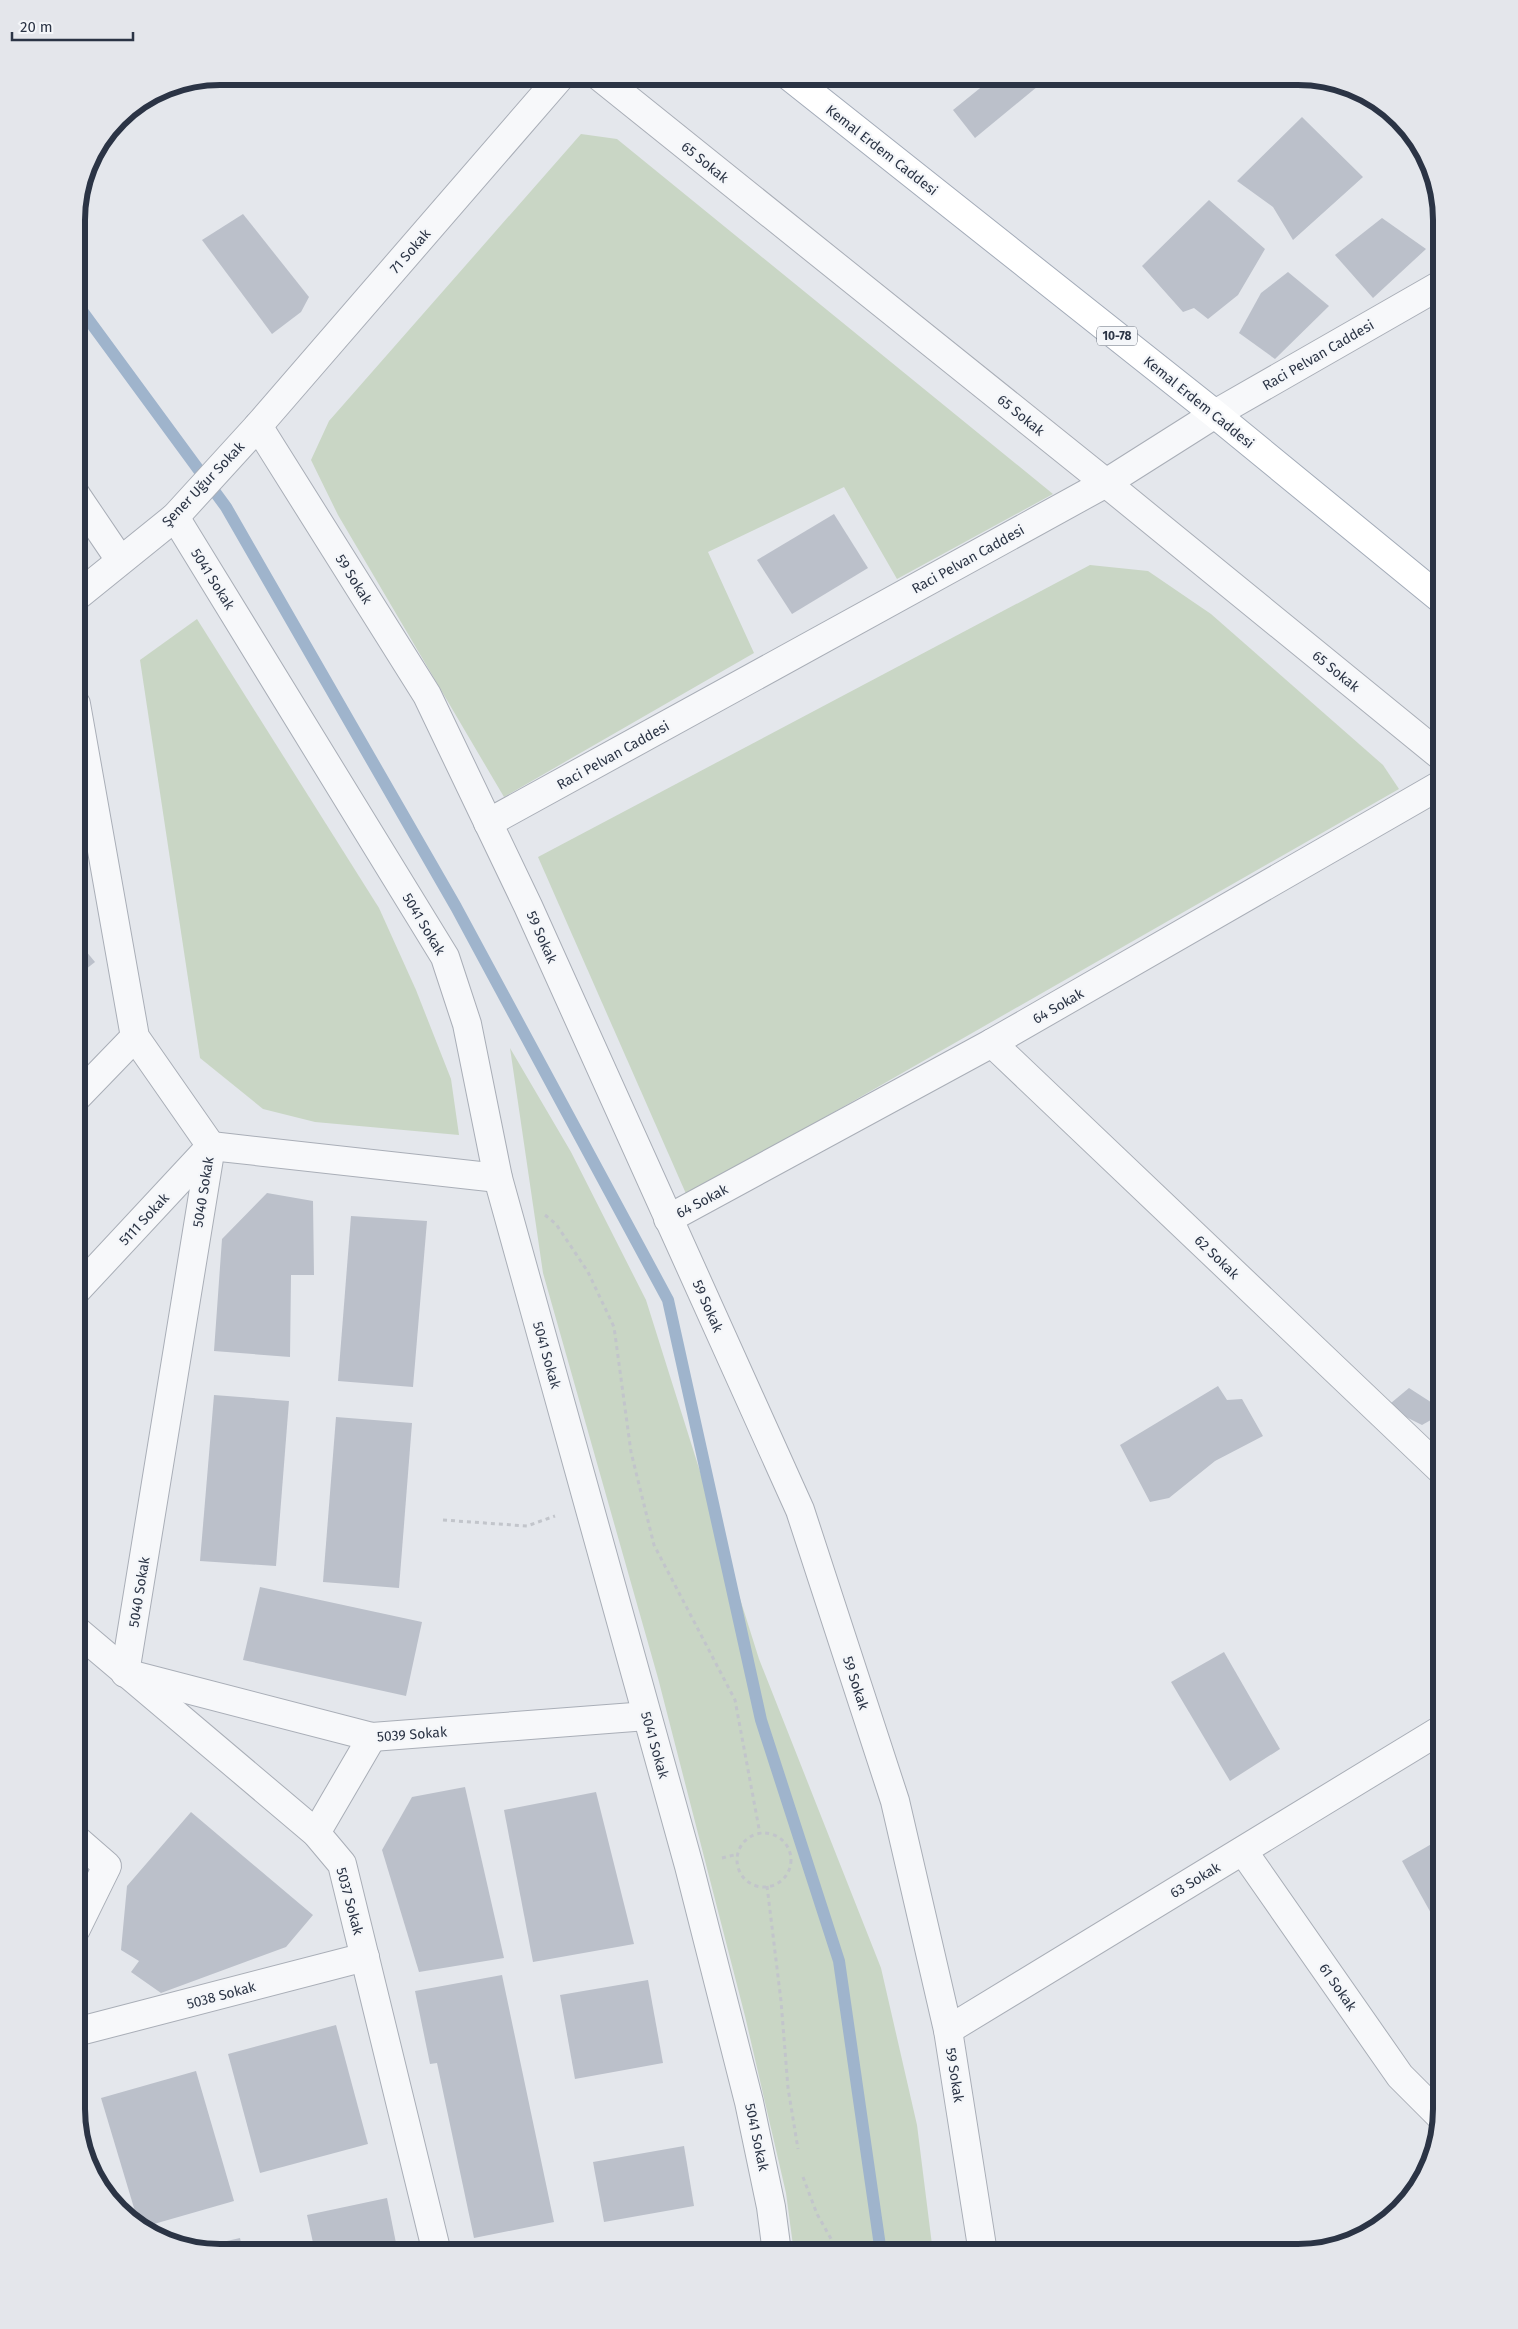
<svg xmlns="http://www.w3.org/2000/svg" width="1518" height="2329" viewBox="0 0 1518 2329" font-family="'Fira Sans',sans-serif">
	<style>
		.green { fill: #c9d6c5 }
		.lines { fill: none; stroke-linecap: round; stroke-linejoin: round }
		.stream { stroke: #9fb4cc; stroke-width: 12 }
		.building { fill: #bbc0ca }
		.minor-casing { stroke: #a9aeb7; stroke-width: 30 }
		.major-casing { stroke: #a3abb8; stroke-width: 30 }
		.path { stroke: #c2c5cb; stroke-width: 3; stroke-dasharray: 4 4; stroke-linecap: butt }
		.minor { stroke: #f7f8fa; stroke-width: 28 }
		.major { stroke: #fff; stroke-width: 28 }
		.labels { text-anchor: middle; stroke-width: 4.5; stroke-linejoin: round; paint-order: stroke }
		.shield { fill: #f4f6f9; stroke: #676e7b; stroke-width: 1 }
		.shield-label { font-size: 12px; font-weight: bold; fill: #2b3445 }
		.street-label { font-size: 14px; fill: #2b3445; stroke: #f4f6f9 }
		.rim { fill: none; stroke: #2b3445; stroke-width: 6 }
	</style>
	<rect width="100%" height="100%" fill="#e4e7ec"/>
	<!-- green -->
	<g class="green">
		<polygon points="581,134 617,139 1053,494 897,579 844,487 708,552 754,653 504,797 338,515 311,460 329,421"/>
		<polygon points="1090,565 1148,571 1211,614 1383,765 1399,789 687,1196 538,857"/>
		<polygon points="197,619 379,908 416,990 451,1079 459,1135 315,1122 263,1109 200,1058 140,660"/>
		<polygon points="510,1048 571,1152 646,1300 759,1659 881,1968 917,2125 933,2253 794,2253 786,2193 745,2016 658,1678 543,1273"/>
	</g>
	<g class="lines">
		<!-- stream -->
		<polyline class="stream" points="77,304 226,507 456,907 668,1300 761,1720 839,1961 881,2253"/>
	</g>
	<!-- building -->
	<g class="building">
		<polygon points="995,76 1049,77 975,138 953,110"/>
		<polygon points="1302,117 1363,177 1293,240 1273,207 1237,181"/>
		<polygon points="1209,200 1265,249 1238,295 1208,319 1194,308 1183,312 1142,266"/>
		<polygon points="243,214 309,297 301,312 272,334 202,240"/>
		<polygon points="1382,218 1426,249 1373,298 1335,255"/>
		<polygon points="1288,272 1329,306 1275,359 1239,333 1261,293"/>
		<polygon points="834,514 868,568 792,614 757,560"/>
		<polygon points="76,939 95,962 76,977"/>
		<polygon points="267,1193 313,1201 314,1275 291,1275 290,1357 214,1351 222,1239"/>
		<polygon points="351,1216 427,1221 413,1387 338,1381"/>
		<polygon points="1218,1386 1227,1400 1242,1399 1263,1436 1215,1461 1169,1498 1150,1502 1120,1445"/>
		<polygon points="1409,1388 1440,1408 1438,1416 1422,1425 1402,1415 1391,1403"/>
		<polygon points="214,1395 289,1401 276,1566 200,1561"/>
		<polygon points="336,1417 412,1423 399,1588 323,1582"/>
		<polygon points="260,1587 422,1622 406,1696 243,1660"/>
		<polygon points="1224,1652 1280,1749 1230,1781 1171,1682"/>
		<polygon points="465,1787 504,1958 419,1972 382,1850 412,1797"/>
		<polygon points="596,1792 634,1944 533,1962 504,1810"/>
		<polygon points="191,1812 313,1915 286,1947 161,1993 131,1972 139,1961 121,1950 127,1886"/>
		<polygon points="1442,1838 1442,1933 1402,1861"/>
		<polygon points="76,1878 85,1886 76,1896"/>
		<polygon points="502,1975 554,2222 474,2238 437,2063 430,2064 415,1991"/>
		<polygon points="648,1980 663,2063 575,2079 560,1995"/>
		<polygon points="336,2025 368,2144 260,2173 228,2054"/>
		<polygon points="196,2071 234,2201 140,2228 101,2098"/>
		<polygon points="684,2146 694,2206 604,2222 593,2162"/>
		<polygon points="387,2198 398,2253 315,2252 307,2215"/>
		<polygon points="240,2238 243,2252 211,2252 196,2248"/>
		<polygon points="565,2247 565,2253 534,2253 533,2251"/>
	</g>
	<g class="lines">
		<defs>
			<g id="minor">
				<polyline points="599,76 1106,483 1442,757"/>
				<polyline points="258,426 427,695 528,906 800,1510 895,1801 948,2030 983,2253"/>
				<polyline points="76,495 120,560"/>
				<polyline points="175,517 445,957 467,1024 498,1178 689,1866 749,2102 771,2207 777,2253"/>
				<polyline points="76,597 175,517 258,426 561,76"/>
				<polyline points="76,704 135,1037 211,1146 125,1673 372,1737 647,1716"/>
				<polyline points="488,823 1106,483 1215,414 1442,284"/>
				<polyline points="992,1043 1442,1471"/>
				<polyline points="76,1098 135,1037"/>
				<polyline points="668,1219 992,1043 1442,784"/>
				<polyline points="76,1291 211,1146 498,1178"/>
				<polyline points="76,1630 316,1833 342,1864 437,2253"/>
				<polyline points="316,1833 372,1737"/>
				<polyline points="1243,1851 1400,2076 1440,2116"/>
				<polyline points="76,1929 107,1866 76,1839"/>
				<polyline points="948,2030 1442,1729"/>
				<polyline points="76,2032 365,1957"/>
			</g>
			<polyline id="major" points="789,76 1215,414 1442,600"/>
		</defs>
		<!-- minor casing -->
		<use href="#minor" class="minor-casing"/>
		<!-- major casing -->
		<use href="#major" class="major-casing"/>
		<!-- path -->
		<g class="path">
			<polyline points="545,1215 556,1224 588,1272 614,1327 631,1452 654,1545 735,1700 760,1834"/>
			<polyline points="443,1520 527,1526 555,1516"/>
			<circle cx="764" cy="1860" r="27"/>
			<polyline points="722,1858 738,1854"/>
			<polyline points="767,1886 781,2001 788,2088 798,2149"/>
			<polyline points="803,2177 817,2214 839,2253"/>
		</g>
		<!-- minor -->
		<use href="#minor" class="minor"/>
		<!-- major -->
		<use href="#major" class="major"/>
	</g>
	<g class="labels">
		<!-- shield labels -->
		<rect class="shield" x="1097" y="326.5" width="40" height="19" rx="4"/>
		<g class="shield-label">
			<text x="1117" y="340">10-78</text>
		</g>
		<!-- street labels -->
		<g class="street-label">
			<text transform="translate(882 150) rotate(38)" y="5">Kemal Erdem Caddesi</text>
			<text transform="translate(705 162) rotate(39)" y="5">65 Sokak</text>
			<text transform="translate(410 251) rotate(-49)" y="5">71 Sokak</text>
			<text transform="translate(1318 355) rotate(-30)" y="5">Raci Pelvan Caddesi</text>
			<text transform="translate(1199 402) rotate(39)" y="5">Kemal Erdem Caddesi</text>
			<text transform="translate(1021 415) rotate(39)" y="5">65 Sokak</text>
			<text transform="translate(203 484) rotate(-46)" y="5">Şener Uğur Sokak</text>
			<text transform="translate(968 559) rotate(-29)" y="5">Raci Pelvan Caddesi</text>
			<text transform="translate(213 579) rotate(58)" y="5">5041 Sokak</text>
			<text transform="translate(354 579) rotate(58)" y="5">59 Sokak</text>
			<text transform="translate(1336 671) rotate(39)" y="5">65 Sokak</text>
			<text transform="translate(613 755) rotate(-29)" y="5">Raci Pelvan Caddesi</text>
			<text transform="translate(424 924) rotate(59)" y="5">5041 Sokak</text>
			<text transform="translate(542 937) rotate(66)" y="5">59 Sokak</text>
			<text transform="translate(1058 1006) rotate(-30)" y="5">64 Sokak</text>
			<text transform="translate(203 1192) rotate(-81)" y="5">5040 Sokak</text>
			<text transform="translate(702 1201) rotate(-28)" y="5">64 Sokak</text>
			<text transform="translate(144 1219) rotate(-47)" y="5">5111 Sokak</text>
			<text transform="translate(1217 1257) rotate(44)" y="5">62 Sokak</text>
			<text transform="translate(708 1306) rotate(66)" y="5">59 Sokak</text>
			<text transform="translate(547 1355) rotate(74)" y="5">5041 Sokak</text>
			<text transform="translate(139 1592) rotate(-81)" y="5">5040 Sokak</text>
			<text transform="translate(856 1683) rotate(72)" y="5">59 Sokak</text>
			<text transform="translate(412 1734) rotate(-4)" y="5">5039 Sokak</text>
			<text transform="translate(655 1745) rotate(74)" y="5">5041 Sokak</text>
			<text transform="translate(1195 1880) rotate(-31)" y="5">63 Sokak</text>
			<text transform="translate(350 1901) rotate(75)" y="5">5037 Sokak</text>
			<text transform="translate(1338 1987) rotate(55)" y="5">61 Sokak</text>
			<text transform="translate(221 1995) rotate(-15)" y="5">5038 Sokak</text>
			<text transform="translate(955 2075) rotate(81)" y="5">59 Sokak</text>
			<text transform="translate(757 2137) rotate(78)" y="5">5041 Sokak</text>
		</g>
	</g>
	<!-- crop -->
	<path d="M0 0H1518V2329H0ZM220 85H1298A135 135 0 0 1 1433 220V2109A135 135 0 0 1 1298 2244H220A135 135 0 0 1 85 2109V220A135 135 0 0 1 220 85Z" fill="#e4e6eb" fill-rule="evenodd"/>
	<path class="rim" d="M220 85H1298A135 135 0 0 1 1433 220V2109A135 135 0 0 1 1298 2244H220A135 135 0 0 1 85 2109V220A135 135 0 0 1 220 85Z"/>
	<!-- scale -->
	<path d="M12 32v8h121v-8" fill="none" stroke="#2b3445" stroke-width="2.5"/>
	<text x="20" y="32" font-size="15" fill="#2b3445" stroke="#f4f6f9" stroke-width="4" paint-order="stroke">20 m</text>
</svg>
